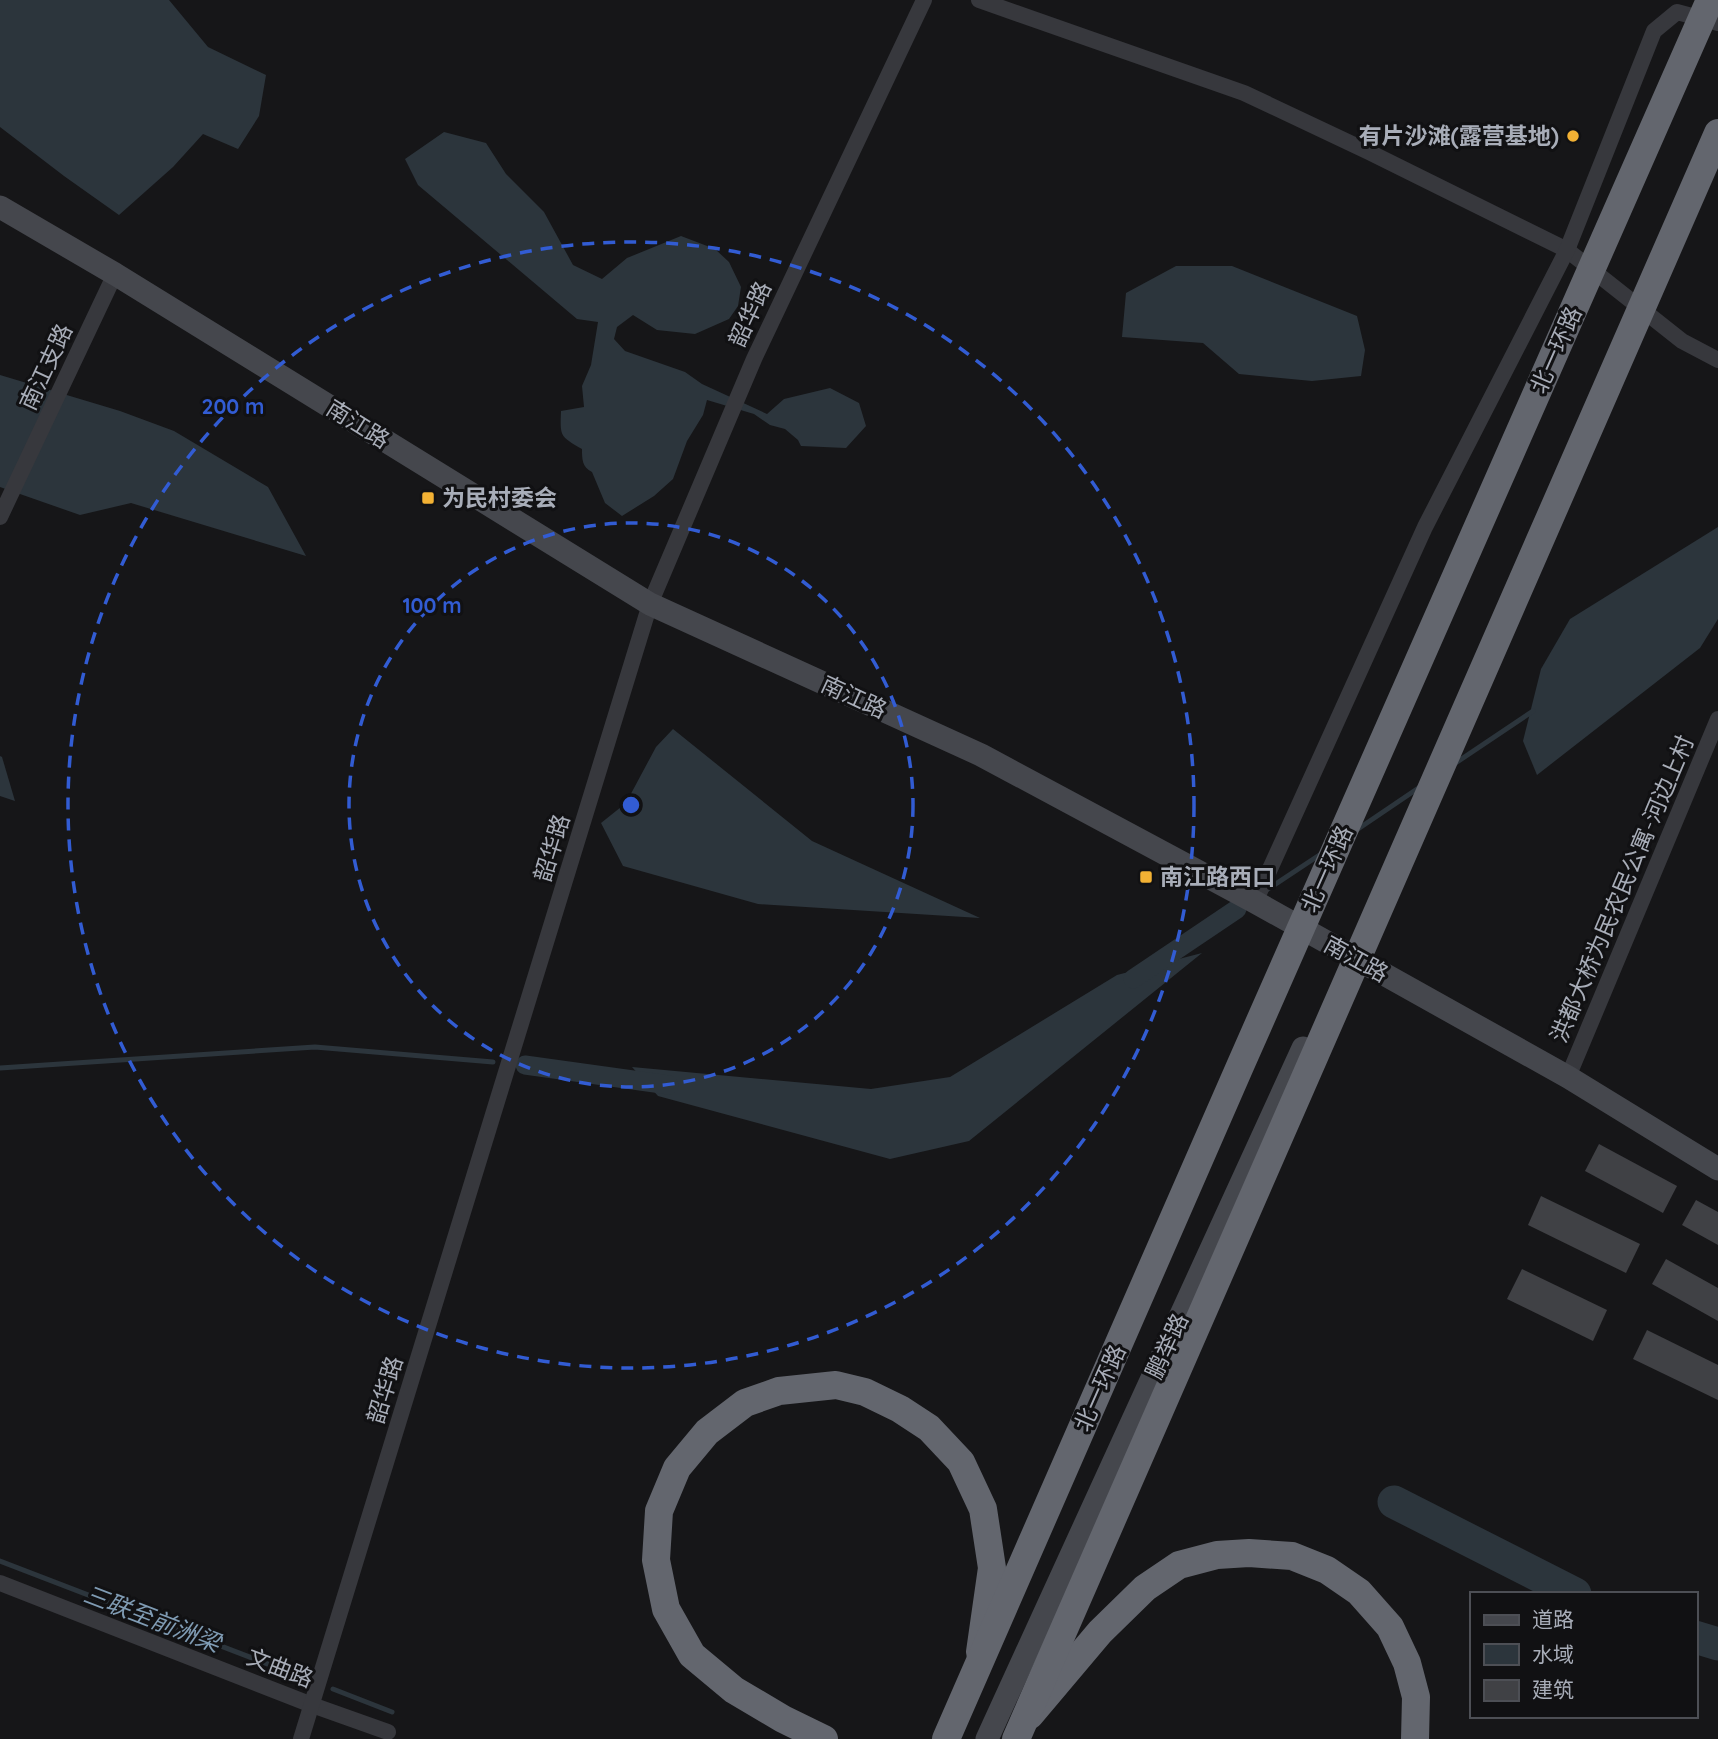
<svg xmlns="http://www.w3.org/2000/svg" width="1718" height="1739" viewBox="0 0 1718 1739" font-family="Quicksand,'Noto Sans SC',sans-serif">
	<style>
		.water { fill: #2c353c }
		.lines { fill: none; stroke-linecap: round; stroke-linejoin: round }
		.stream { stroke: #2c353c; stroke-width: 5 }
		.canal { stroke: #2c353c; stroke-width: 19 }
		.river { stroke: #2c353c; stroke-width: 33 }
		.building { fill: #404145 }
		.street { stroke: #37383d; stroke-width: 16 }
		.secondary { stroke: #45474d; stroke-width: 23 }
		.highway { stroke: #63666e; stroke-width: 28 }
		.highway-bridge { stroke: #63666e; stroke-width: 28 }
		.ring { fill: none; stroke: #325cd3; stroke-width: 3.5; stroke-dasharray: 12 9 }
		.poi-dot { fill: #f2b134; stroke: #111113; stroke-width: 2.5 }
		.labels { text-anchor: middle; stroke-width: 6; stroke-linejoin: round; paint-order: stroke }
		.poi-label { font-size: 23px; font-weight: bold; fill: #a8adb8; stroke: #111113; text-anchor: start }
		.street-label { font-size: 23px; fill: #a8adb8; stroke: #111113 }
		.water-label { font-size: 24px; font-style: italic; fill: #7f9bb3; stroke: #111113 }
		.centre { fill: #325cd3; stroke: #111113; stroke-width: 3.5 }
		.ring-label { font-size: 21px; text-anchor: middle; font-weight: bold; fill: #325cd3; stroke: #111113; stroke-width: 6; stroke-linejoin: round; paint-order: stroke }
	</style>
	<rect width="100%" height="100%" fill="#161618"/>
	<!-- water -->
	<g class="water">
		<polygon points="0,0 169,0 208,47 266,75 259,116 238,149 203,134 173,167 119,215 64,176 0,127"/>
		<path d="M444,132l42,11 20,31 38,38 29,53 29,14 25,-21 54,-22 34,13 14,13 12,25 -3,19 -9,13 -34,15 -38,-4 -24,-15 -16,12 -3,12 11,12 60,21 17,12 65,30 17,-15 46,-11 29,15 7,23 -20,22 -45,-2 -3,-6 -13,-11 -15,-4 -16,-11 -47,-14 -4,15 -16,26 -14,38 -19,17 -32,20 -17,-13 -13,-31c-10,-5 -10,-13 -10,-23 -22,-13 -22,-12 -21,-38l23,-4 -2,-21 9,-21 7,-43 -21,-3 -159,-134 -13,-26z"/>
		<polygon points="1176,266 1232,266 1357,316 1365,350 1361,376 1312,381 1239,374 1203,343 1122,337 1126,293"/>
		<polygon points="0,375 120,411 174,431 268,487 306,556 131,503 80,515 0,487"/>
		<polygon points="1718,527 1718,619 1700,648 1537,775 1523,741 1541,669 1570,619"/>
		<polygon points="673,729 812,841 980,918 758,904 623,866 601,823 626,803 656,747"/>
		<polygon points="0,756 2,757 15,801 0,796"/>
		<polygon points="1202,953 969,1141 890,1159 658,1096 632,1067 871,1089 950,1077 1117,975"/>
	</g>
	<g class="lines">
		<!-- stream -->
		<g class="stream">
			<polyline points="1454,764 1533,711"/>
			<polyline points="1355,831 1420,787"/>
			<polyline points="1265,891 1324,852"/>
			<polyline points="0,1068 315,1047 493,1062"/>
			<polyline points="0,1561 304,1678"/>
			<polyline points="333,1689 392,1712"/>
		</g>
		<!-- canal -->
		<g class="canal">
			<polyline points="1133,979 1237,909"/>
			<polyline points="525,1065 669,1085"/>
		</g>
		<!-- river -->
		<g class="river">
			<polyline points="1394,1502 1575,1594"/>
			<polyline points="1695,1637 1718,1644"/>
		</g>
	</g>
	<!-- building -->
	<g class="building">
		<polygon points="1599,1144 1677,1186 1663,1213 1585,1171"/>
		<polygon points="1541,1196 1640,1244 1626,1273 1528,1225"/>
		<polygon points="1696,1200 1718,1212 1718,1245 1682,1225"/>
		<polygon points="1666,1259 1718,1288 1718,1321 1652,1284"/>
		<polygon points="1522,1269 1607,1310 1593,1341 1507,1299"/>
		<polygon points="1647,1330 1718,1365 1718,1400 1633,1359"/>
	</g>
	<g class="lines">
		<!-- street -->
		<g class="street">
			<polyline points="979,0 1244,93 1369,152 1567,250 1682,341 1718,360"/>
			<polyline points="0,517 115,274"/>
			<polyline points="1255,902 1425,527 1567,250 1654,31 1677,12 1718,23"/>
			<polyline points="1568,1077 1718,719"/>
			<polyline points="0,1583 312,1705 388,1732"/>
			<polyline points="301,1739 650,604 754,359 924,0"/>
		</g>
		<!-- secondary -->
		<g class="secondary">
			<polyline points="0,207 115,274 650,604 981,755 1255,902 1568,1077 1718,1169"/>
			<polyline points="987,1739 1303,1048"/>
		</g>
		<!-- highway -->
		<g class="highway">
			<polyline points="1030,1715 1100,1632 1145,1588 1179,1565 1217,1555 1249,1553 1292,1556 1327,1570 1359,1592 1390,1627 1407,1663 1416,1697 1415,1739"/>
			<polyline points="824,1739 783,1719 734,1690 692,1655 666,1609 656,1560 659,1511 677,1468 707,1432 745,1403 779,1391 836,1385 865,1392 900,1409 929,1428 961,1462 983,1509 992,1568 980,1652"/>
		</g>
		<!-- highway-bridge -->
		<g class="highway-bridge">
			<polyline points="946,1739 1241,1064 1710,0"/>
			<polyline points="1016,1739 1718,133"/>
		</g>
	</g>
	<!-- distance rings -->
	<g class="ring">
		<circle cx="631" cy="805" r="282"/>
		<circle cx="631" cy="805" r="563"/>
	</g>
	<!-- markers -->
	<g class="poi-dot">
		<circle cx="1573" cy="136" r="7"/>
		<rect x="421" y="491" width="14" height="14" rx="3.5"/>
		<rect x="1139" y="870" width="14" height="14" rx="3.5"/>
	</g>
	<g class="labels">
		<!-- poi labels -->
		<g class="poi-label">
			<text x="1559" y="144" text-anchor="end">有片沙滩(露营基地)</text>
			<text x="442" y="506">为民村委会</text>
			<text x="1160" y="885">南江路西口</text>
		</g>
		<!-- street labels -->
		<g class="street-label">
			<text transform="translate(750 314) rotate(-65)" y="8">韶华路</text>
			<text transform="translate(1556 350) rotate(-66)" y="8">北一环路</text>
			<text transform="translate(46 367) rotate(-65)" y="8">南江支路</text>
			<text transform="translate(358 424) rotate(32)" y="8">南江路</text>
			<text transform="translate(854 697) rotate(25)" y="8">南江路</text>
			<text transform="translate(552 848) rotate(-73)" y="8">韶华路</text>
			<text transform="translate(1327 869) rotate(-66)" y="8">北一环路</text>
			<text transform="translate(1622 889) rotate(-67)" y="8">洪都大桥为民农民公寓-河边上村</text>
			<text transform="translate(1356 959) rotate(29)" y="8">南江路</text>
			<text transform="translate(1167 1346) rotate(-65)" y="8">鹏举路</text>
			<text transform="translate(1100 1388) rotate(-66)" y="8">北一环路</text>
			<text transform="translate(385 1390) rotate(-73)" y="8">韶华路</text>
			<text transform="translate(280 1668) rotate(21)" y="8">文曲路</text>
		</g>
		<!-- water labels -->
		<g class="water-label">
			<text transform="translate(152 1619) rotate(21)" y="8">三联至前洲梁</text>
		</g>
	</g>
	<circle cx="631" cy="805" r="10" class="centre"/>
	<g class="ring-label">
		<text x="233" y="414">200 m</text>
		<text x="432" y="613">100 m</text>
	</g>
	<!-- legend -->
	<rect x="1470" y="1592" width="228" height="126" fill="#111113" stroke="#4d4f55" stroke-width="2"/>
	<rect x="1484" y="1615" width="35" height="10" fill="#45474d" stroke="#4d4f55" stroke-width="2"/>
	<text x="1532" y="1627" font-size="21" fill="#a8adb8">道路</text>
	<rect x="1484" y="1644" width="35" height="21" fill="#2c353c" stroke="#4d4f55" stroke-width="2"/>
	<text x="1532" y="1662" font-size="21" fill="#a8adb8">水域</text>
	<rect x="1484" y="1680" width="35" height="21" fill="#404145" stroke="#4d4f55" stroke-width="2"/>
	<text x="1532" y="1697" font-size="21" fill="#a8adb8">建筑</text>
</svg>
